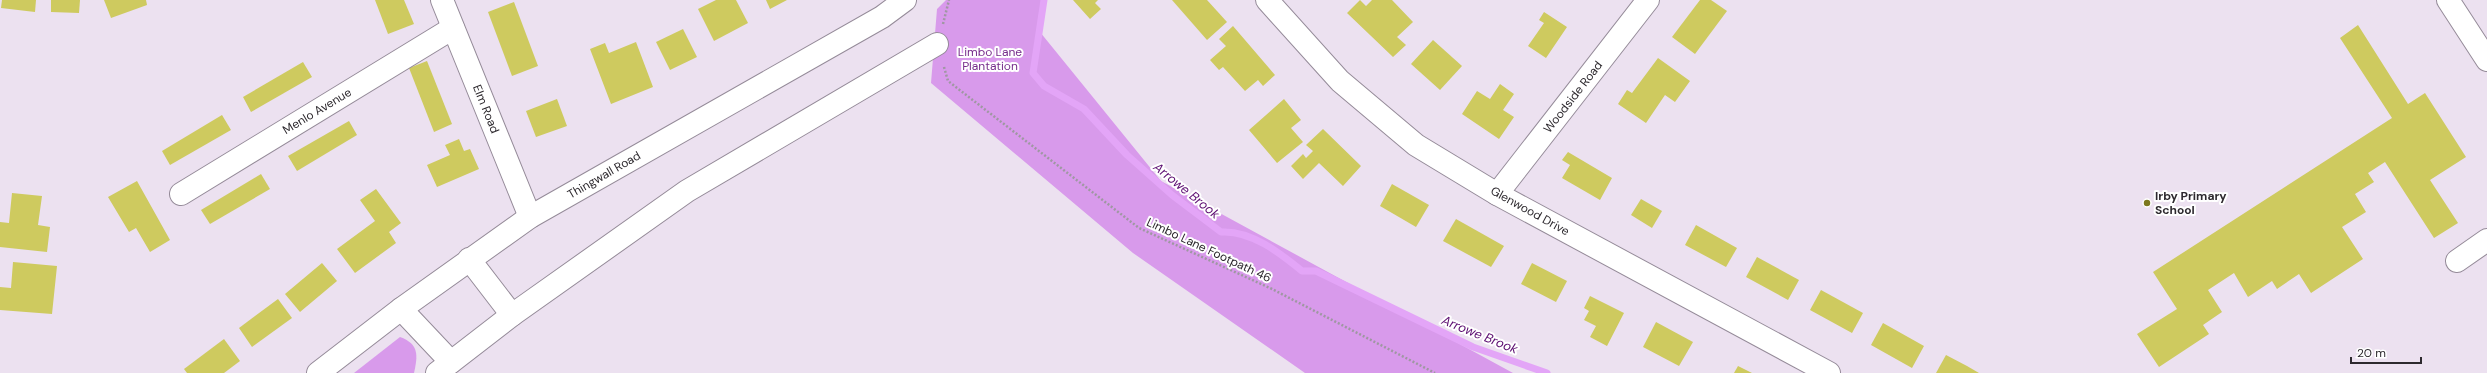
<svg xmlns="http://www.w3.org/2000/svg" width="2487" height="373" viewBox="0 0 2487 373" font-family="'DM Sans',sans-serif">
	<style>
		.forest { fill: #d89aeb }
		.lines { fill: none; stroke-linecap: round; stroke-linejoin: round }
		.stream { stroke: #e3a5f7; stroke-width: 7 }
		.building { fill: #ceca5f }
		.minor-casing { stroke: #958b99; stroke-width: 24 }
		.path { stroke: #9f97a2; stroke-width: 2.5; stroke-dasharray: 2 2; stroke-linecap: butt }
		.minor { stroke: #fff; stroke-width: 22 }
		.poi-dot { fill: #7c781e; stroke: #fff; stroke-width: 1.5 }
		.labels { text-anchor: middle; stroke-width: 4; stroke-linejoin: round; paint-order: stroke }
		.park-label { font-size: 12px; fill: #762d8b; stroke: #fff }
		.street-label { font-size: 12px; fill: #2d292e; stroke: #fff }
		.poi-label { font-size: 12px; font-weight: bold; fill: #2d292e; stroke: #fff; text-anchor: start }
		.water-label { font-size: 13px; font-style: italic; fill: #5c0d71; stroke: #fff }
	</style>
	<rect width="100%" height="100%" fill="#ece1f0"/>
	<!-- forest -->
	<g class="forest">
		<polygon points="946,0 1044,0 1040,32 1161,181 1513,373 1305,373 1133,253 931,83 937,9"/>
		<path d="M400,337c19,7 18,18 14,36h-60z"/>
	</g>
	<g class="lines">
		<!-- stream -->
		<path class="stream" d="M1044,0l-11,73 11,13 40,23 43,46 45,40 49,37c30,-2 59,21 81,39h14l157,76 74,26"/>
	</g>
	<!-- building -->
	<g class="building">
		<polygon points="2,0 36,0 35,12 1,8"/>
		<polygon points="51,0 80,0 79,13 51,12"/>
		<polygon points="104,0 146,0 147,5 111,18"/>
		<polygon points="375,0 404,0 414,24 388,34"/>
		<polygon points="716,0 736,0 748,23 714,41 698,9"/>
		<polygon points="766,0 787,0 770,9"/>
		<polygon points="1073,0 1098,0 1095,3 1101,9 1090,19"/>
		<polygon points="1172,0 1207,0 1227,22 1207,40"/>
		<polygon points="1360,0 1366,6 1372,0 1392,0 1413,22 1397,37 1406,45 1393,57 1347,13"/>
		<polygon points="1700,0 1711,0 1727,11 1695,54 1672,37"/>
		<polygon points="514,2 538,66 512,76 488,12"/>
		<polygon points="1544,12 1567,27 1546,58 1528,46 1544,23 1539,20"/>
		<polygon points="2358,25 2408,104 2425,93 2466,157 2430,180 2458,223 2434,238 2385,162 2368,173 2374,182 2355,194 2366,212 2342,227 2363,259 2311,293 2299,274 2277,289 2272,281 2248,297 2234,273 2208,290 2222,312 2203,325 2209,334 2159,367 2137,334 2177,309 2153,272 2392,118 2340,38"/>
		<polygon points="1233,26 1275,75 1263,86 1258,80 1245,91 1223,67 1219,70 1210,60 1226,46 1219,39"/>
		<polygon points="683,29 697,57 670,70 656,42"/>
		<polygon points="1433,40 1462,66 1440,90 1411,64"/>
		<polygon points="636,42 653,87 611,104 590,49 605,43 609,53"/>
		<polygon points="1658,58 1690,81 1675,102 1665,95 1646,123 1618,104 1627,90 1632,93"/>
		<polygon points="427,61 452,124 434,132 409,68"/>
		<polygon points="303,62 312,77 251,112 243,97"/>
		<polygon points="1500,84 1514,94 1503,110 1514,117 1499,139 1462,114 1477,91 1490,99"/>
		<polygon points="557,99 567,126 536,137 526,111"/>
		<polygon points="1284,99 1301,120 1291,128 1303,142 1277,163 1249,130"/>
		<polygon points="222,115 231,130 170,165 162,151"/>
		<polygon points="349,121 357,135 297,171 288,156"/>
		<polygon points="1323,129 1361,166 1343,186 1319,163 1303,179 1291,166 1303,154 1306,158 1313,151 1306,145"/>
		<polygon points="459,139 464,151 470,149 479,169 437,187 427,165 450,155 445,145"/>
		<polygon points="1568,152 1612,178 1600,200 1562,178 1570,165 1562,160"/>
		<polygon points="261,174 270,189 210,224 201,210"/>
		<polygon points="137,181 170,240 150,252 136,228 129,232 108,197"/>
		<polygon points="1392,184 1429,205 1416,227 1380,206"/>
		<polygon points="376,189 401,223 389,232 396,243 355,273 337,249 375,221 360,200"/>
		<polygon points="12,193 42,196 38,225 50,227 47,252 0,247 0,222 9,223"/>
		<polygon points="1641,199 1662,211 1652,228 1631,215"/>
		<polygon points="1456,219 1504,246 1491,267 1443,241"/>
		<polygon points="1696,225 1737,248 1726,267 1685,245"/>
		<polygon points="1757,257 1799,280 1788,300 1746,277"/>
		<polygon points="13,262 57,266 52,314 0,310 0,287 11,288"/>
		<polygon points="322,263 337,281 300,312 285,294"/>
		<polygon points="1532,263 1567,281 1556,302 1521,284"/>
		<polygon points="1821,290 1863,313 1852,333 1810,310"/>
		<polygon points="1590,296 1624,313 1607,346 1590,337 1596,326 1584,320 1589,311 1584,308"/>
		<polygon points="278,299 292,318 252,347 239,328"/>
		<polygon points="1656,322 1693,342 1679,366 1643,347"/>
		<polygon points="1883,323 1924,346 1912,368 1871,345"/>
		<polygon points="224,339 240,361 224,373 187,373 184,369"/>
		<polygon points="1946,355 1967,366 1979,373 1936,373"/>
		<polygon points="1738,366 1752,373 1734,373"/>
	</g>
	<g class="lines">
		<defs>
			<g id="minor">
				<polyline points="442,0 530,217"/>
				<polyline points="1267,0 1340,81 1416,145 1497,194 1829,373"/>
				<polyline points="2448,0 2487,60"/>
				<polyline points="181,194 453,28"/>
				<polyline points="1497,194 1648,0"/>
				<polyline points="469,259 512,315"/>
				<polyline points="2457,261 2487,240"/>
				<polyline points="401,309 451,362"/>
				<polyline points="318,373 401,309 530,217 882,17 905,0"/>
				<polyline points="437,373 512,315 687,191 937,44"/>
			</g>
		</defs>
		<!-- minor casing -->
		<use href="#minor" class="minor-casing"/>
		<!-- path -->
		<g class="path">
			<polyline points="943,24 949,0"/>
			<polyline points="944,67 948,81 1139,228 1272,289 1435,373"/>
		</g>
		<!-- minor -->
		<use href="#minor" class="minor"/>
	</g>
	<!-- markers -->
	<circle class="poi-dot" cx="2147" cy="203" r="4"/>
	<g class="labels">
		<!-- park labels -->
		<g class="park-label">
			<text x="990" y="56">Limbo Lane<tspan x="990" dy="14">Plantation</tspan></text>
		</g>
		<!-- street labels -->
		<g class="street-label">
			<text transform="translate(1573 97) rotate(-52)" y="4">Woodside Road</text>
			<text transform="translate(486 109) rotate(68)" y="4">Elm Road</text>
			<text transform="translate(317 111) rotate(-31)" y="4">Menlo Avenue</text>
			<text transform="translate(604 175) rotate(-30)" y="4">Thingwall Road</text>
			<text transform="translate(1530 211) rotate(29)" y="4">Glenwood Drive</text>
			<text transform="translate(1209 250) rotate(25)" y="4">Limbo Lane Footpath 46</text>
		</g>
		<!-- poi labels -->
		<g class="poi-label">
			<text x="2155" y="200">Irby Primary<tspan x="2155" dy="14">School</tspan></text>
		</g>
		<!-- water labels -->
		<g class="water-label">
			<text transform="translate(1187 190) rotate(39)" y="5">Arrowe Brook</text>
			<text transform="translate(1480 334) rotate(22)" y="5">Arrowe Brook</text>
		</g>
	</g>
	<!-- scale -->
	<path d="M2351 357v6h70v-6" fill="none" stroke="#2d292e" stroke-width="2"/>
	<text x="2357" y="357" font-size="12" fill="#2d292e" stroke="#ffffff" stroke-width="3" paint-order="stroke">20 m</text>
</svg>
